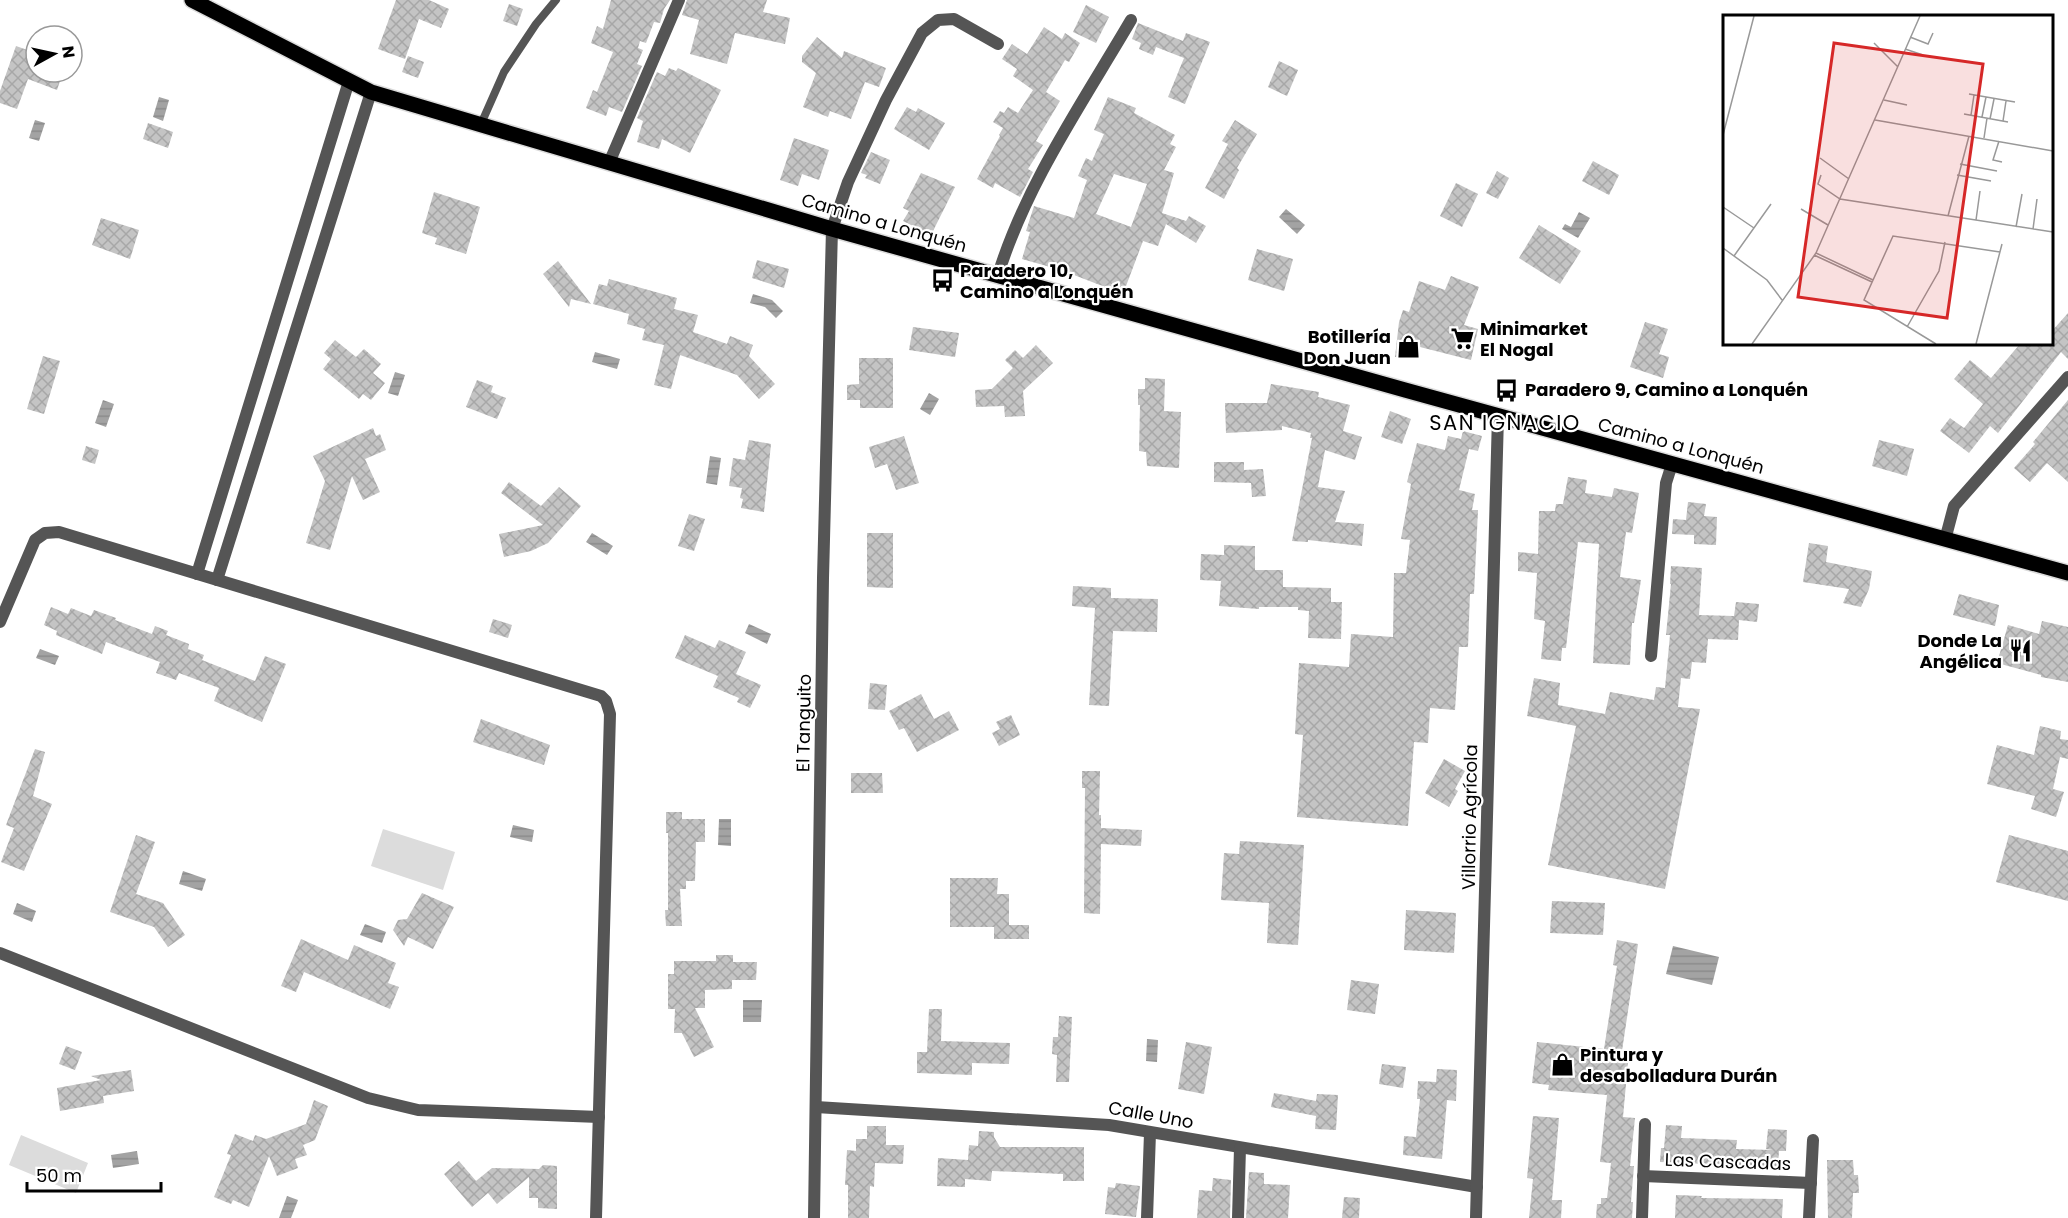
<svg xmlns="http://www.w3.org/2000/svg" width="2068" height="1218" viewBox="0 0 2068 1218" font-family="Poppins,sans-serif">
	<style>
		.pitch { fill: #dcdcdc }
		.water { fill: url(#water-rules) }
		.building { fill: url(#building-cross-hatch); fill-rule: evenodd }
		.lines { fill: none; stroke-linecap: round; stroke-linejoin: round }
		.primary-casing { stroke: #dbdbdb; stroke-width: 18 }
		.service { stroke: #555; stroke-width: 8 }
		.minor { stroke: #555; stroke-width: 12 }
		.primary { stroke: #000; stroke-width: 15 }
		.labels { text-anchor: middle; stroke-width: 4.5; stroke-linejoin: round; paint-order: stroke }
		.street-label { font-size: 18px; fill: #000; stroke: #fff }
		.poi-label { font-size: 18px; font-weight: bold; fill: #000; stroke: #fff; text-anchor: start }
		.quarter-label { font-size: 21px; letter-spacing: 1.5px; fill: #000; stroke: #fff }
		.inset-road { fill: none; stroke: #999; stroke-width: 1.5 }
		.view { fill: #d62828; fill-opacity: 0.15; stroke: #d62828; stroke-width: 3 }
		.inset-edge { fill: none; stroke: #000; stroke-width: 3 }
	</style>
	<defs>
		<pattern id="water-rules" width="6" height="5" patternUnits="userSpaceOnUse" patternTransform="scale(1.5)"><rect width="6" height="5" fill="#a3a3a3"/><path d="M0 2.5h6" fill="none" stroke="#8b8b8b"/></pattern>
		<pattern id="building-cross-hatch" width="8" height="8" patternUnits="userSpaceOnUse" patternTransform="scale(1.5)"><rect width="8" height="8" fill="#c4c4c4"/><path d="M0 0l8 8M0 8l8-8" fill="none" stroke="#a7a7a7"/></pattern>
	</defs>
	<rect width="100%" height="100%" fill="#fff"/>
	<!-- pitch -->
	<g class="pitch">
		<polygon points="383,829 455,852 443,890 371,866"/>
		<polygon points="21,1135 88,1163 76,1193 9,1165"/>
	</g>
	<!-- water -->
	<g class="water">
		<polygon points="159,97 169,100 163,121 153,117"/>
		<polygon points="35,120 45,123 39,141 29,138"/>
		<polygon points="1286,209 1305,225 1297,234 1279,217"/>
		<polygon points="1579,212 1590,218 1578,238 1562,229 1565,224 1571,227"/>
		<polygon points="753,294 772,300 783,311 776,318 765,307 750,303"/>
		<polygon points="595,352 620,359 617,369 592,362"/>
		<polygon points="395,372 405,375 398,396 388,393"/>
		<polygon points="929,393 939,399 930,415 920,409"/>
		<polygon points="103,400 114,404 106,427 95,423"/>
		<polygon points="710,456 721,458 717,485 706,483"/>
		<polygon points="592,533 613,546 607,555 586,542"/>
		<polygon points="749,624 771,634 767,644 745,633"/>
		<polygon points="40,649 59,656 55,665 36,658"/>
		<polygon points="719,819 731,819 731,846 718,845"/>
		<polygon points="513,825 534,830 532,842 510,837"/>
		<polygon points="183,871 206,879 202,891 179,884"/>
		<polygon points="17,903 36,911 32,922 13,914"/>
		<polygon points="365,924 386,932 382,943 360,935"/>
		<polygon points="1673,946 1719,957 1712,985 1666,974"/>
		<polygon points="743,1000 762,1000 761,1022 743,1022"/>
		<polygon points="1147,1039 1158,1040 1157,1062 1146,1061"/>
		<polygon points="137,1151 139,1164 113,1168 111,1155"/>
		<polygon points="287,1196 298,1200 291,1218 279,1218"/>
	</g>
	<!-- building -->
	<g class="building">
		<polygon points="396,0 429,0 449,9 441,28 419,19 405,59 378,49"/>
		<polygon points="611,0 670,0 664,9 660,23 654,22 646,43 640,41 638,48 643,50 637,64 642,66 622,112 609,107 606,116 586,108 593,90 597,92 613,52 591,43 597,26 603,29"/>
		<polygon points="687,0 767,0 763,12 790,18 785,44 735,33 727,64 690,54 699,20 682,15"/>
		<polygon points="509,4 523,9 517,26 503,21"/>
		<polygon points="1086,5 1109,17 1096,43 1073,32"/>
		<polygon points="1138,23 1183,41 1186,33 1210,42 1185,104 1168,97 1184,58 1156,47 1153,55 1139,49 1141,43 1132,39"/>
		<polygon points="1044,27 1062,39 1065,33 1080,43 1069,62 1065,60 1046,92 1060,101 1036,141 1043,145 1028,169 1033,172 1020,197 995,183 993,188 977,179 1000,136 999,135 1003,128 993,122 1000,111 1004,113 1008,107 1018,113 1033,90 1013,76 1017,69 1002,59 1012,44 1027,54"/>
		<polygon points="817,37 842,58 844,51 886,68 879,87 865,82 851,119 830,111 828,117 803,107 816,73 802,62 802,56"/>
		<polygon points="16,46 36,53 36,72 63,72 57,90 28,79 17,109 0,103 0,91"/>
		<polygon points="408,56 424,62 418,78 402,72"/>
		<polygon points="1279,61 1298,70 1287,96 1268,87"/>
		<polygon points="669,68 676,71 678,68 721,90 690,153 662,139 659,149 637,142 643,121 637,118 657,72 665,76"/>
		<path d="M1108,97l28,11 -2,5 41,22 -5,9 6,3 -12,23 10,3 -12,40 24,8 3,-5 17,10 -10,17 -30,-19 -8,22 -15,-5 -20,53 -49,-19 -1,3 -17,-6 1,-3 -35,-10 8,-27 -4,-1 8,-25 40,12 13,-38 -9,-4 8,-18 6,3 12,-27 -10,-4zM1114,174l33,10 -16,43 -35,-13z"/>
		<polygon points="907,107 916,112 918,108 945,123 929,150 894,129"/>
		<polygon points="1235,120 1257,134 1237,168 1239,170 1224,199 1205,188 1228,144 1222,141"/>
		<polygon points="148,123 173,132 168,148 143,139"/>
		<polygon points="794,138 829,150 819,180 802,174 798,186 780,180"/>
		<polygon points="871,152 890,160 880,184 865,178 867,175 861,173"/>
		<polygon points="1593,161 1619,175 1609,195 1582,181"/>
		<polygon points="1497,171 1509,178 1498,199 1486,193"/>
		<polygon points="921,173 955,187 931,235 903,221 909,211 903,208"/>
		<polygon points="1456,183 1478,194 1462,227 1440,216"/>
		<polygon points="434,192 480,207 466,254 435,244 437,238 422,233"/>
		<polygon points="101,218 139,230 130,259 92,245"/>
		<polygon points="1539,225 1581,251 1560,284 1519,258"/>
		<polygon points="1257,249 1293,259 1284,291 1248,280"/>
		<polygon points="757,260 789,269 784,288 752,278"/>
		<polygon points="558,261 591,304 571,299 569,307 543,274"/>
		<polygon points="1451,276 1479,287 1464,325 1478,329 1471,360 1420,347 1418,359 1395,357 1399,322 1403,310 1409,312 1419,281 1445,290"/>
		<polygon points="609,279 677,298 674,309 698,315 693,332 727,344 730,336 753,345 749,356 775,384 759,399 737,375 680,355 671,389 654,385 664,345 642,340 645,329 627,324 629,314 593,304 599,284 607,286"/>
		<polygon points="2068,313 2068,359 2061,352 1998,433 1990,426 1969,453 1940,431 1950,418 1964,428 1983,404 1954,379 1970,360 1991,378 2020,344 2052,344 2052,331"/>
		<polygon points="1645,322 1668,329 1659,354 1669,357 1663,378 1630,367"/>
		<polygon points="913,327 959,333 955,357 909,350"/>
		<polygon points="335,340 356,357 364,349 381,364 373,373 385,383 371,400 363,394 359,399 323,369 331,359 324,353"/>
		<polygon points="1036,345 1053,363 1023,391 1025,416 1005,417 1004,406 976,407 975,390 992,389 1013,368 1005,360 1015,350 1023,358"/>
		<polygon points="43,356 60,361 44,414 27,409"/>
		<polygon points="859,358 893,358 893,408 860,408 860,400 847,400 847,385 859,384"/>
		<polygon points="1145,378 1165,379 1164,411 1181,412 1179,468 1147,466 1146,452 1139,451 1140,405 1138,405 1138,389 1145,389"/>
		<polygon points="477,380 493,386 491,392 506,398 497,419 466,407"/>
		<polygon points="1271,384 1319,392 1318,397 1350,405 1343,431 1362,437 1355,460 1325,450 1318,487 1345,491 1335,522 1364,524 1362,546 1308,540 1308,542 1292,541 1312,438 1310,438 1311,433 1282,426 1282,430 1226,433 1225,403 1267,403"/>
		<polygon points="2068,400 2068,482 2047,463 2030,482 2014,468 2035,444 2033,442"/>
		<polygon points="1390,411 1411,419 1402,444 1381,437"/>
		<polygon points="373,428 376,436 380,434 386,450 365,459 380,492 363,500 352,476 330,550 306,543 325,481 313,456"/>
		<polygon points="1463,431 1482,436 1478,451 1469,449 1459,490 1475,494 1472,510 1478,510 1474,594 1470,594 1468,647 1459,647 1455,710 1430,708 1428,743 1414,742 1408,826 1297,817 1303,735 1295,734 1299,663 1349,667 1351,634 1393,637 1394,573 1406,573 1410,540 1401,539 1411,484 1407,482 1417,443 1445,450 1448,436 1461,439"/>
		<polygon points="904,436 919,483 896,490 887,464 875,468 869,447"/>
		<polygon points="749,440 771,444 764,512 741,508 743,499 740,498 742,488 729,486 733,458 745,460"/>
		<polygon points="1879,440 1914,449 1907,476 1872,466"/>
		<polygon points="86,446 99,450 95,464 82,460"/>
		<polygon points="1214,462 1244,462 1244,470 1263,469 1266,496 1252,497 1251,483 1214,482"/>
		<polygon points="1568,477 1587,480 1585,493 1612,497 1614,488 1639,493 1632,533 1626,532 1620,577 1641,580 1634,623 1632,623 1630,665 1593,663 1599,544 1578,542 1566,648 1562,648 1561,661 1541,659 1545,621 1534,619 1537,573 1518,571 1518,552 1538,554 1539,511 1555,511 1556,504 1563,504"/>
		<polygon points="509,482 541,506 559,487 581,506 548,543 531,551 504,557 499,534 543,525 501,493"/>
		<polygon points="1688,502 1706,504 1704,516 1717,517 1716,545 1694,544 1694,535 1672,534 1673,519 1686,520"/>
		<polygon points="689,514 705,519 694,551 678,546"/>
		<polygon points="867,533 893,533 893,588 867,587"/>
		<polygon points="1809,543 1828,546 1826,562 1872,571 1869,589 1861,607 1843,603 1849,589 1803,582"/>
		<polygon points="1224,545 1255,546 1255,570 1283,570 1283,587 1331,588 1331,602 1342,602 1341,639 1308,638 1309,611 1298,610 1298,607 1259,607 1259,609 1219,606 1221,581 1200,580 1201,554 1224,555"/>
		<polygon points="1671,566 1702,568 1699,615 1734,616 1736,602 1759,604 1757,622 1739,620 1738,640 1708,639 1706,663 1692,662 1690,679 1681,678 1678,707 1700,709 1665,889 1548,865 1576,726 1527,716 1534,678 1560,683 1558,705 1605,714 1610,692 1654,700 1656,687 1665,688 1670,635 1666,635 1671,584 1670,584"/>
		<polygon points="1073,586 1111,588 1111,598 1158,599 1157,632 1113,631 1109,706 1089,705 1095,608 1072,606"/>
		<polygon points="1959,594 1999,605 1995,626 1953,615"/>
		<polygon points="51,607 68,614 71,608 91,616 94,610 116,618 115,620 152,634 155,626 168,631 166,635 189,644 188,649 204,655 202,660 255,681 265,656 286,664 262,722 214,701 219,688 179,673 176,680 156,673 160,662 106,642 102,654 56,635 57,631 44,625"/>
		<polygon points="493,619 512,625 508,638 489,632"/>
		<polygon points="2042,621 2068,627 2068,682 2041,677 2041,675 1997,663 2008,625 2039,634"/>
		<polygon points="685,635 715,648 719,640 746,652 736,674 761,685 750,708 737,702 739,698 713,687 718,676 675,658"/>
		<polygon points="870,683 887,685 885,710 868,709"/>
		<polygon points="921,694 934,719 949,711 959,730 917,752 904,728 899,730 889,711"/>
		<polygon points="1011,715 1020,735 999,746 992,733 1000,729 996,722"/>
		<polygon points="481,719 550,745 544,765 473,742"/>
		<polygon points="2040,726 2061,731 2060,739 2068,740 2068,759 2060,757 2053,789 2064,792 2056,817 2031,809 2035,796 1987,784 1997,745 2034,755"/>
		<polygon points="35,749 45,752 33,796 52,804 24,871 1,862 14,828 6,825"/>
		<polygon points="1444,759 1465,771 1455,789 1458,791 1449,807 1425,793"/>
		<polygon points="1082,771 1100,771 1099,815 1101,815 1101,828 1142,830 1141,846 1101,844 1100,914 1084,913 1085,788 1082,788"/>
		<polygon points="851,773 882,773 883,793 851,793"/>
		<polygon points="666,812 682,812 682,819 705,819 705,842 696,842 695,881 686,881 686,889 680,889 682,926 666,926 665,910 668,910 668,833 666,833"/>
		<polygon points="136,835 155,842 136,894 163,903 185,935 168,947 154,927 110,912"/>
		<polygon points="2009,835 2068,851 2068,901 1996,882"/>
		<polygon points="1240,841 1304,845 1298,945 1267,943 1269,903 1221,900 1224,853 1239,854"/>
		<polygon points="950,878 998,878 997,894 1009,894 1009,925 1029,925 1029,939 994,939 994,927 950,927"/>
		<polygon points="422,893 454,907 433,949 408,937 404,946 393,930 398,920 407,919"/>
		<polygon points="1552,901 1605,903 1603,935 1550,933"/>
		<polygon points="1406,910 1456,913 1454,953 1404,950"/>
		<polygon points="301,939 348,960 354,945 396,963 388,983 399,987 390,1009 304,972 296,992 281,986"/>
		<polygon points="1617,940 1638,944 1622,1051 1629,1051 1623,1117 1635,1118 1630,1166 1634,1166 1631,1202 1633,1202 1632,1218 1596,1218 1597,1204 1601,1204 1601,1198 1607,1198 1611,1163 1600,1162 1607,1095 1548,1090 1549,1085 1532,1083 1537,1042 1604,1049 1617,966 1613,965"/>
		<polygon points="716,955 733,955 733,962 757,962 756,980 732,980 732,989 705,990 705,1008 695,1008 714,1047 694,1057 682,1033 674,1033 675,1009 668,1009 668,974 674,974 674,961 716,961"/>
		<polygon points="1351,980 1379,984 1375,1014 1347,1010"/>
		<polygon points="929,1009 942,1009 941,1041 1010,1043 1009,1064 972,1063 972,1075 917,1073 917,1052 927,1052"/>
		<polygon points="1059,1016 1072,1017 1069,1082 1056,1082 1057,1055 1052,1054 1053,1037 1058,1037"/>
		<polygon points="1186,1042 1212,1047 1204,1094 1178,1089"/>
		<polygon points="66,1046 82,1052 75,1070 59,1064"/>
		<polygon points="1382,1064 1406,1067 1403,1088 1379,1084"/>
		<polygon points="1437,1069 1457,1070 1456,1101 1447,1100 1442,1159 1403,1155 1404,1136 1416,1137 1420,1099 1417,1099 1418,1081 1436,1082"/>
		<polygon points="131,1070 134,1091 103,1096 104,1103 60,1111 57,1088 101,1080 91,1076"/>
		<polygon points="1274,1093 1316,1101 1317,1094 1338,1095 1336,1130 1315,1129 1316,1116 1271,1107"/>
		<polygon points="314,1100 328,1106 315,1140 303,1145 307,1155 295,1159 298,1168 277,1176 269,1156 249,1207 233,1200 231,1204 214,1197 231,1155 227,1154 235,1134 253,1141 255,1135 266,1139 306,1124"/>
		<polygon points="1533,1116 1559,1118 1552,1200 1562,1200 1561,1218 1529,1218 1533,1179 1527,1178"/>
		<polygon points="1666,1125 1682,1126 1681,1138 1737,1140 1736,1149 1773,1150 1766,1149 1768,1129 1787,1130 1786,1151 1779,1151 1778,1167 1660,1162 1661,1148 1664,1148"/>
		<polygon points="867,1126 886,1126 886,1145 904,1145 903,1164 875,1163 874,1187 870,1186 869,1218 848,1218 848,1185 845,1185 847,1150 856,1151 856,1139 867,1139"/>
		<polygon points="979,1131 994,1132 994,1137 1000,1147 1084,1147 1084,1181 1063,1181 1063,1174 992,1171 991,1181 965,1179 965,1187 937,1186 938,1158 968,1160 969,1145 978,1146"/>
		<polygon points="1827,1160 1853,1160 1854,1175 1858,1175 1859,1193 1853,1193 1852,1218 1828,1218"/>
		<polygon points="459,1161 476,1181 492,1168 539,1169 543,1165 557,1166 557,1209 538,1208 538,1198 529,1198 529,1177 497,1204 488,1193 472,1207 444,1174"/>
		<polygon points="1249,1172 1264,1173 1264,1184 1290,1185 1288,1218 1246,1218"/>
		<polygon points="1213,1178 1231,1180 1230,1218 1197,1218 1199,1190 1212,1191"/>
		<polygon points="1116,1183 1140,1186 1136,1217 1105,1214 1108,1187 1115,1188"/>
		<polygon points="1676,1195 1702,1196 1701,1198 1783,1199 1782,1218 1675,1218"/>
		<polygon points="1344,1197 1360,1198 1359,1218 1342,1218"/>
	</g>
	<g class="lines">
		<defs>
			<polyline id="primary" points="192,0 371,92 832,229 1405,390 2068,573"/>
		</defs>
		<!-- primary casing -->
		<use href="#primary" class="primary-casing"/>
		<!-- service -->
		<polyline class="service" points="481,124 504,72 536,24 556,0"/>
		<!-- minor -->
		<g class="minor">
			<polyline points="609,163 679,0"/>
			<path d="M998,275c28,-91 85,-173 133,-255"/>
			<polyline points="1945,540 1954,506 2068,377"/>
			<polyline points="197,574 349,81"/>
			<polyline points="217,580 371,92"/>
			<polyline points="0,622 35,540 45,533 59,532 601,696 606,701 610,714 596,1218"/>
			<polyline points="1651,656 1666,483 1672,464"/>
			<polyline points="0,953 368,1098 418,1110 599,1117"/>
			<polyline points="816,1107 1109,1125 1477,1187"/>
			<polyline points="1643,1176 1811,1183"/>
			<polyline points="814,1218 823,578 832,229 848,182 886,100 922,33 938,20 954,19 998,44"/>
			<polyline points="1147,1218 1150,1133"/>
			<polyline points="1238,1218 1240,1148"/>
			<polyline points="1476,1218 1498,416"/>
			<polyline points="1642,1218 1645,1124"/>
			<polyline points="1809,1218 1813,1140"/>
		</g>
		<!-- primary -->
		<use href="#primary" class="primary"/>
	</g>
	<!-- icons -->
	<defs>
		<symbol id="bus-bare" viewBox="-9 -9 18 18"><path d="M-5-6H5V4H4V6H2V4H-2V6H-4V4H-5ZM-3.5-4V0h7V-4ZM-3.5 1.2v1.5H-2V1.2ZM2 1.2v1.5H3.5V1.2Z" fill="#000" stroke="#fff" stroke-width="2.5" paint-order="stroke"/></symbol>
		<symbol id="supermarket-bare" viewBox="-9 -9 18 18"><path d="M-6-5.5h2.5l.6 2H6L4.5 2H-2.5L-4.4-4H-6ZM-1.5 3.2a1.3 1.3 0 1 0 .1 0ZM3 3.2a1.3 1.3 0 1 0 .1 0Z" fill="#000" stroke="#fff" stroke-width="2.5" paint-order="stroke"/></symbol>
		<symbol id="shop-bare" viewBox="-9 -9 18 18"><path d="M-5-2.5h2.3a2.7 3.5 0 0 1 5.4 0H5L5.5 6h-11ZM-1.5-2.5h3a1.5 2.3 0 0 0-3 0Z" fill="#000" stroke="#fff" stroke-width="2.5" paint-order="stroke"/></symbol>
		<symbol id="restaurant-bare" viewBox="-9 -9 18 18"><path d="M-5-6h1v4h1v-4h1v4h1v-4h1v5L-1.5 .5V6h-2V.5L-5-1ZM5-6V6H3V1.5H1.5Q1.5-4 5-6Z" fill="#000" stroke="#fff" stroke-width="2.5" paint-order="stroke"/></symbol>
	</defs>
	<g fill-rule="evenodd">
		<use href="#bus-bare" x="926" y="264" width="33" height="33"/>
		<use href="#supermarket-bare" x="1446" y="322" width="33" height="33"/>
		<use href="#shop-bare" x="1392" y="330" width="33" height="33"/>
		<use href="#bus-bare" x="1490" y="374" width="33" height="33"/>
		<use href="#restaurant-bare" x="2004" y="634" width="33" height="33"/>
		<use href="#shop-bare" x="1546" y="1048" width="33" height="33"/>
	</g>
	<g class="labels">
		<!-- street labels -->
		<g class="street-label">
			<text transform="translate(884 223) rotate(16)" y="6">Camino a Lonquén</text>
			<text transform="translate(1681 446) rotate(15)" y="6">Camino a Lonquén</text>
			<text transform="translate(804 723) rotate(-89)" y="6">El Tanguito</text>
			<text transform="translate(1470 817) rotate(-89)" y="6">Villorrio Agrícola</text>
			<text transform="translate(1151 1115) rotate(10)" y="6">Calle Uno</text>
			<text transform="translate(1728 1162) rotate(2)" y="6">Las Cascadas</text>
		</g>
		<!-- poi labels -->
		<g class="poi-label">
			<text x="960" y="277">Paradero 10,<tspan x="960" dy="21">Camino a Lonquén</tspan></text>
			<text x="1480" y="335">Minimarket<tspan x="1480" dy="21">El Nogal</tspan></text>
			<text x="1391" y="343" text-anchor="end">Botillería<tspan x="1391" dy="21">Don Juan</tspan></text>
			<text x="1525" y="396">Paradero 9, Camino a Lonquén</text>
			<text x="2002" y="647" text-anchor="end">Donde La<tspan x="2002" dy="21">Angélica</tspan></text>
			<text x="1580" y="1061">Pintura y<tspan x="1580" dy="21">desabolladura Durán</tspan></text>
		</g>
		<!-- quarter labels -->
		<g class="quarter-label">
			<text x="1505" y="430">SAN IGNACIO</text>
		</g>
	</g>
	<!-- overview -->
	<g transform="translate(1723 15)">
		<rect width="330" height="330" fill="#fff"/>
		<path class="inset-road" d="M187,22l18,7 5,-11M151,28l24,24M182,34l18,6M246,79l46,8M161,85l23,5M241,99l44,8M248,100l3,-20M259,102l4,-20M267,104l4,-20M152,105l178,31M280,106l3,-20M0,120l31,-119M261,123l3,-20M276,126l-6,19 9,2M97,143l29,21M237,149l37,7M98,160l-3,9 22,15 213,33M234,160l34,6M0,192l31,21M78,194l27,16M225,201l21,-80M253,205l4,-29M293,212l6,-33M310,214l4,-30M0,233l44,32 15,20M93,238l57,27M91,240l58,27M11,241l37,-52M184,312l32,-56 6,-29M29,329l64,-91 104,-237M213,329l-72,-44 29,-64 107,16M253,329l26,-100"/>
		<path class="view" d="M111,28l149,21 -36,254 -149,-21z"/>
		<rect width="330" height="330" class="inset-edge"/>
	</g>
	<!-- north arrow -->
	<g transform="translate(54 54) rotate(82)"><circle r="28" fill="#ffffff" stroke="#999999" stroke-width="1.5"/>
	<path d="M0-4.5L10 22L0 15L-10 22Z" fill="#000000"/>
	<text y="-9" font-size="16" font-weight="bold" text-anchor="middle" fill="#000000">N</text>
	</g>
	<!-- scale -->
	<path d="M27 1182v9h134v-9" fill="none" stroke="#000000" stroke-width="3"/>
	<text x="36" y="1182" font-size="18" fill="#000000" stroke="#ffffff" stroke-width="4.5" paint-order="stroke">50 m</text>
</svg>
